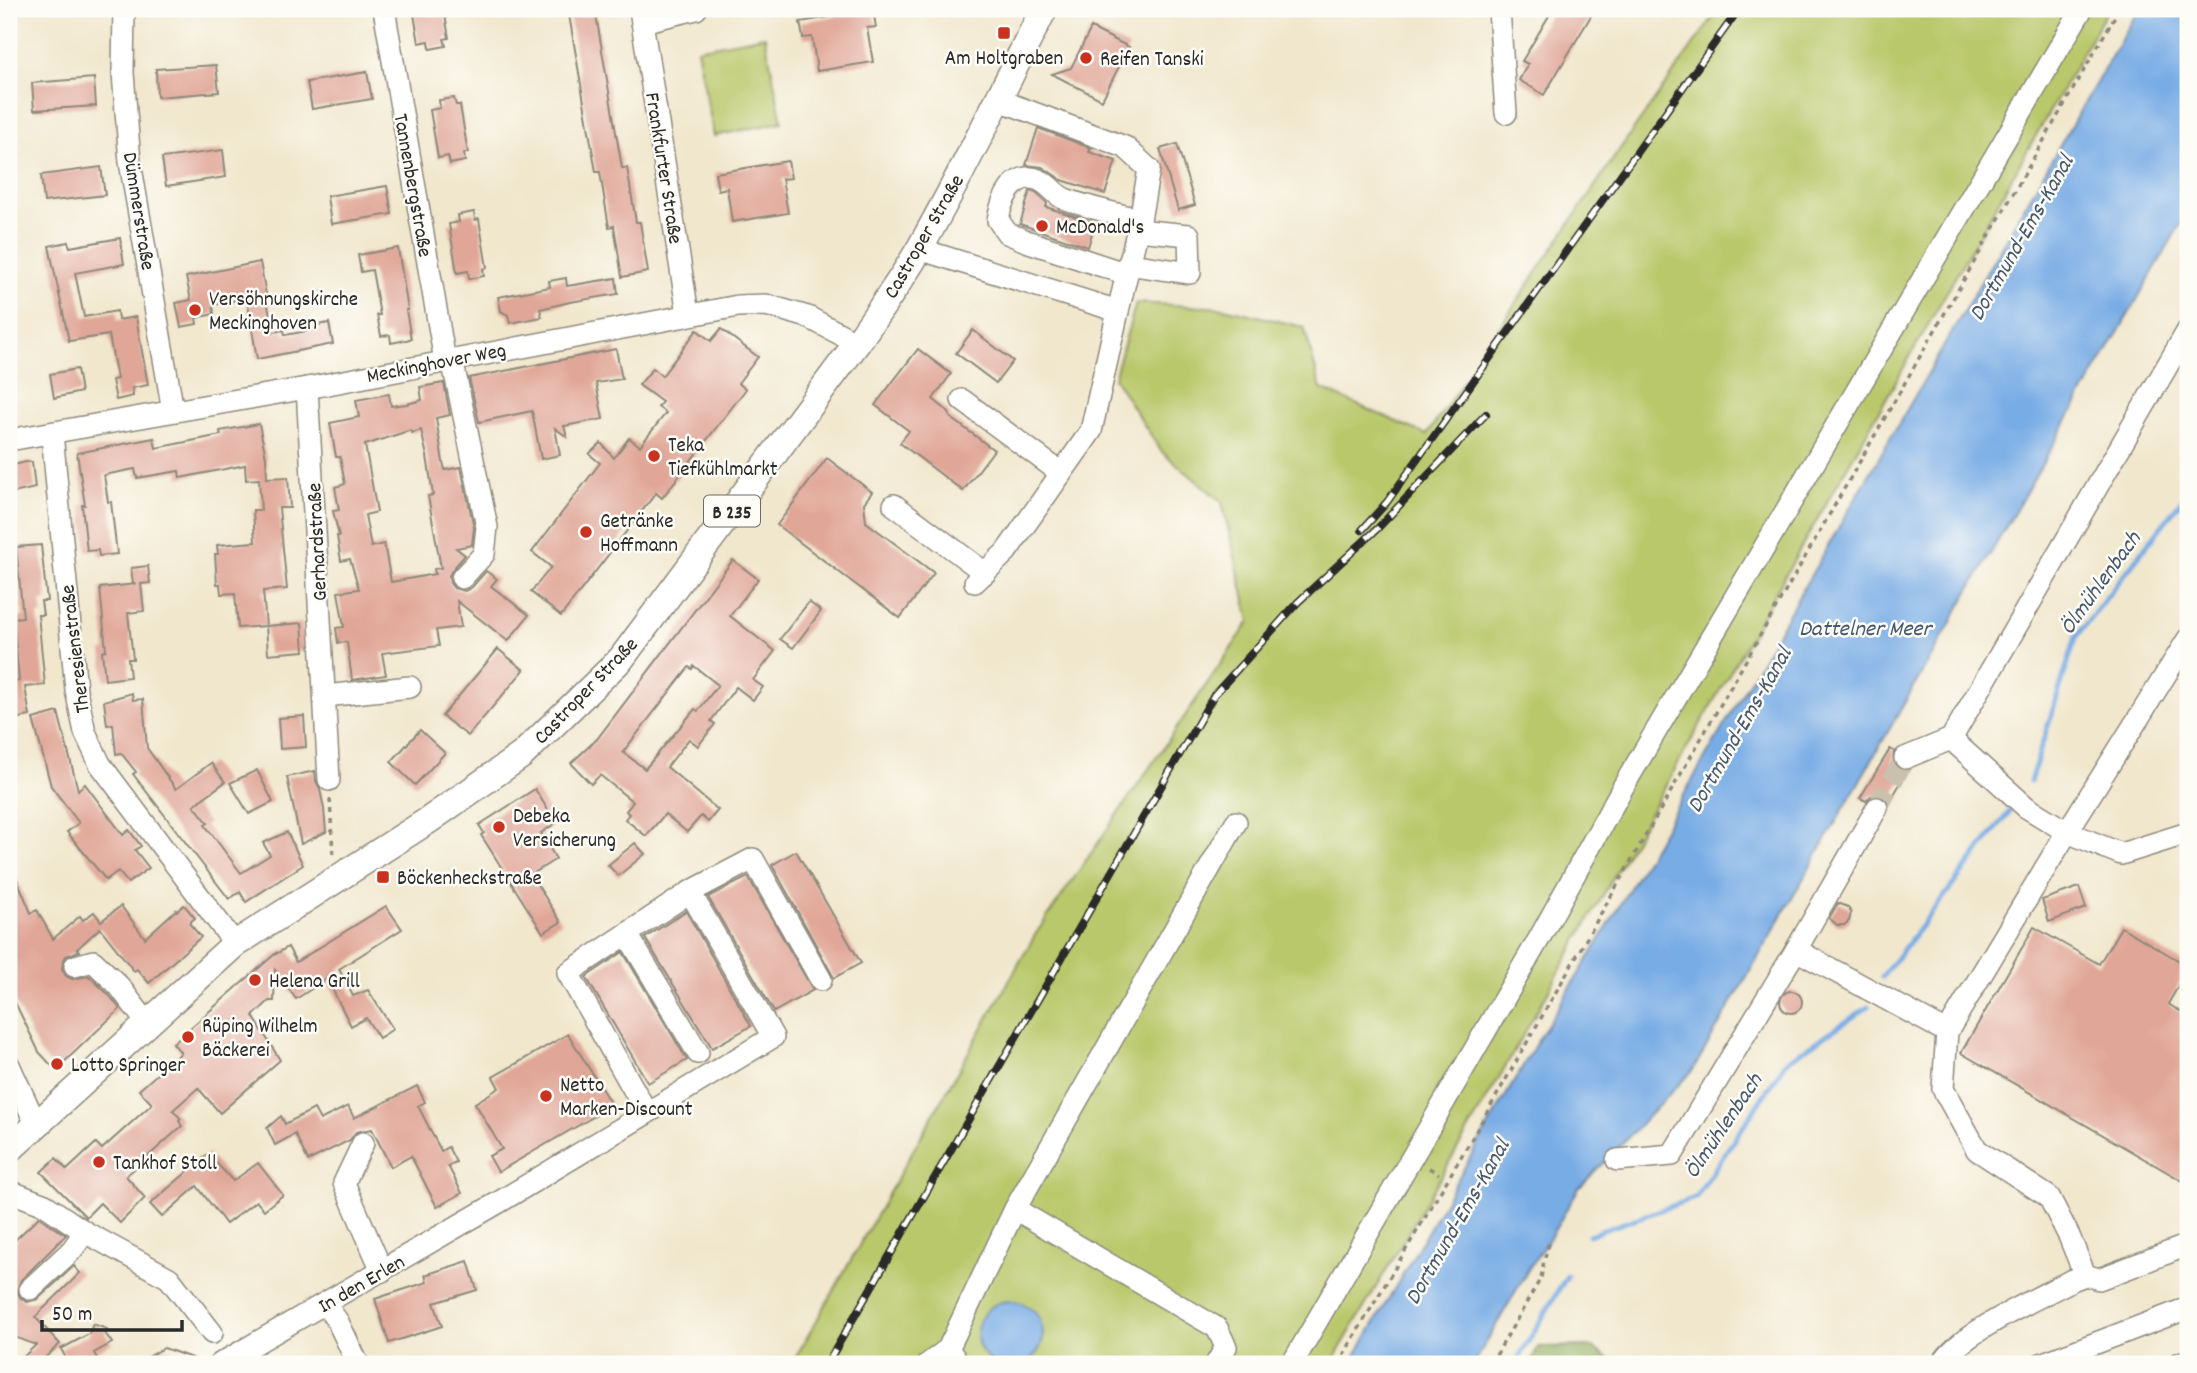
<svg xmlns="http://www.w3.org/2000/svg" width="2197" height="1373" viewBox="0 0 2197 1373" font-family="Dekko,sans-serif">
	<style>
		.green { fill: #b9c86a; stroke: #727a4a; stroke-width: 2 }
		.forest { fill: #92ac5e; stroke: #5e6c44; stroke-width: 2 }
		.water { fill: #78ace5; stroke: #526c88; stroke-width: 2 }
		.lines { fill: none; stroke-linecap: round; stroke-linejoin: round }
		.stream { stroke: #78ace5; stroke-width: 5 }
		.building { fill: #e0a697; fill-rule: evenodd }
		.minor-tunnel { stroke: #c9c1ad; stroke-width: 21; stroke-dasharray: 21 10; stroke-linecap: butt }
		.minor-casing { stroke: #8e897c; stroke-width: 24 }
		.major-casing { stroke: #8e897c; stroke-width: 29 }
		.path { stroke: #8e897c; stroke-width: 3.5; stroke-dasharray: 5 5; stroke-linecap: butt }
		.minor { stroke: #fff; stroke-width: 21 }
		.major { stroke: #fff; stroke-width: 26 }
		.rail-casing { stroke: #2b2b2b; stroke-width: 8 }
		.rail { stroke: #fdfcf7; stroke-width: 5; stroke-dasharray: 16; stroke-linecap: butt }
		.poi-dot { fill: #c8321e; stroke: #fdfcf7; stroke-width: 2.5 }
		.labels { text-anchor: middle; stroke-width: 5; stroke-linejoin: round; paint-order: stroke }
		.shield { fill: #fdfcf7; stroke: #6a6a68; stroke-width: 2 }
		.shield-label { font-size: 19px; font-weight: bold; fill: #2b2b2b }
		.poi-label { font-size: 21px; fill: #2b2b2b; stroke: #fdfcf7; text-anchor: start }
		.street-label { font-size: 21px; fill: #2b2b2b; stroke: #fdfcf7 }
		.water-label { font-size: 23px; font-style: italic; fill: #46586c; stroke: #fdfcf7 }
	</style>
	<rect width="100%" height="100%" fill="#fdfcf7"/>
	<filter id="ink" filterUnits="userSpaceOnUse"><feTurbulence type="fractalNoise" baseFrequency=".0143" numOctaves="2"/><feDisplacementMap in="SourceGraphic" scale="14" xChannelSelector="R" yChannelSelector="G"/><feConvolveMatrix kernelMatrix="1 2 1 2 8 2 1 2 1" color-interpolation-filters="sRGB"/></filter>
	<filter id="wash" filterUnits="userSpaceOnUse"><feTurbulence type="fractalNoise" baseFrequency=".00686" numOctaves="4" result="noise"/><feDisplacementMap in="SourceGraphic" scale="28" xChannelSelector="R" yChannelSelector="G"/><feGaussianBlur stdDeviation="1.57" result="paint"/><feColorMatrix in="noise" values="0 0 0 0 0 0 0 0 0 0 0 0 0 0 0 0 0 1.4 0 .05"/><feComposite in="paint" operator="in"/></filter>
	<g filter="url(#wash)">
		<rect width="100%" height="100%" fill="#f1e7cd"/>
		<!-- green -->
		<g class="green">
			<polygon points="1719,9 2108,9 1496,1083 1331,1364 792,1364 1035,935 1250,621 1222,502 1161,451 1114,378 1136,303 1224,308 1304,327 1321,389 1427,435 1622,146"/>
			<polygon points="765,36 782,122 714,136 697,49"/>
		</g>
		<!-- forest -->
		<polygon class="forest" points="1590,1346 1618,1364 1530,1364 1538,1347"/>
		<!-- water -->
		<g class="water">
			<polygon points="2139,9 2188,9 2188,211 1693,1070 1579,1188 1551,1236 1529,1268 1474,1364 1351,1364 1538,1040 1598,943"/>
			<circle cx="1010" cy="1334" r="33"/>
		</g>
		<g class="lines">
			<!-- stream -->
			<g class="stream">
				<polyline points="2030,782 2076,637 2188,492"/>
				<polyline points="1882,977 2010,811"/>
				<polyline points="1589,1235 1695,1198 1787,1061 1868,1007"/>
				<polyline points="1515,1364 1567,1276"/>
			</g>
		</g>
		<g id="blocks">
			<!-- building -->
			<g class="building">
				<polygon points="413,9 444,9 449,38 444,39 446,46 430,49 429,41 419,43"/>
				<polygon points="568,9 595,9 622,168 627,168 636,222 640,222 648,272 622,277 614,226 609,227 600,172 596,172"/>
				<polygon points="1553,9 1595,9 1544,95 1519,80 1528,64 1522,61"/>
				<polygon points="873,10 876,27 867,28 873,62 817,71 812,37 803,38 800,22"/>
				<polygon points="1091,28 1129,47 1102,100 1052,74 1071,68"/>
				<polygon points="216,65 219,92 157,97 156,69"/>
				<polygon points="367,72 372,99 312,109 307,82"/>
				<polygon points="94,78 96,106 34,110 32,83"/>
				<polygon points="454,98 456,105 460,105 468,153 464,153 465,161 450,164 448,156 438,158 430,110 440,108 439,100"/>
				<polygon points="1038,128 1091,148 1089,152 1116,161 1105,194 1062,180 1042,167 1026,165"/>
				<polygon points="1177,144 1195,205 1178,210 1160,149"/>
				<polygon points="223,150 226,177 166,186 162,158"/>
				<polygon points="788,161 791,178 782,179 788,213 732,222 727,188 718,190 715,173"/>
				<polygon points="101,167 105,195 44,202 41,175"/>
				<polygon points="387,186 392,214 331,224 327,196"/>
				<polygon points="1030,191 1036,193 1047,203 1046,207 1095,223 1088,247 1020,224"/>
				<polygon points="474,212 475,220 479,219 487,268 483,269 484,276 469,279 468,271 457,273 449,224 459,222 458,215"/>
				<polygon points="120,238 124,264 75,273 84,317 117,311 118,320 136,317 148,385 132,388 133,396 116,400 112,380 117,379 109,335 69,341 49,246 68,242 70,247"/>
				<polygon points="398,248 408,310 406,310 411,339 391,343 390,335 381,336 377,315 380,315 372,270 361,272 358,255"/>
				<polygon points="260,262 273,332 284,330 285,335 313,330 312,326 329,323 333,344 257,359 247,298 213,305 214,314 196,318 197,324 181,327 176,303 191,300 186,277"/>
				<polygon points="566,278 567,286 616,278 618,294 570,302 540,309 542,317 510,323 508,315 501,311 498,297 550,287 549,281"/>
				<polygon points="721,329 758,357 738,383 746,389 662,498 656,493 561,616 531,592 551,567 532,552 600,463 589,454 601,443 614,458 629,438 640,446 666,413 658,407 662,402 639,385 653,368 662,376 697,330 711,341"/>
				<polygon points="973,330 1013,361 996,383 956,353"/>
				<polygon points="616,349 622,379 596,383 603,419 564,426 567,437 555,428 560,455 541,459 532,411 479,422 469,378"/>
				<polygon points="918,349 951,374 933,399 949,412 950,417 994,450 963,491 900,443 909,431 875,405"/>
				<polygon points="77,369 81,392 54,398 50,374"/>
				<path d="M444,383l6,32 -14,3 7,44 2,8 16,-3 13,61 -2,17 -16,3 9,7 -13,15 -3,6 1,7 4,5 11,3 7,-4 14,-16 11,8 -6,7 38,29 -21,26 -51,-40 4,26 -25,3 3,16 -57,7 4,22 -34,5 -5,-38 -9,1 -2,-15 8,-1 -6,-35 21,-3 -9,-30 -9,2 -4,-25h2l-6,-25 6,-1 -4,-23 10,-3 -5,-27h-4l-6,-34 29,-6 -3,-17 33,-6 2,12 16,-2 15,-4 -2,-13zM411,430l1,3 9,-3 6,26 6,39 -5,1 13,72 -7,1 1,5 -44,8 -7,-38 -13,3 -6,-32 12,-3 -12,-67z"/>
				<polygon points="259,424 266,457 267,478 288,477 290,508 279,508 287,589 263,591 266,626 238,628 235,593 221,594 220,584 217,584 215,554 218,554 217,545 255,542 253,510 261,510 259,479 246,480 245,465 180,478 179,471 137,478 135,469 104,475 108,502 111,502 117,554 99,556 98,550 87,551 82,505 85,505 77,453 154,438 156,448 221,435 220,431"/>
				<polygon points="827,458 872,492 864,503 866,522 934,573 900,618 777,525"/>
				<polygon points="26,462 32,462 35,488 9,494 9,466"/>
				<polygon points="41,545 47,601 41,601 43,615 38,615 45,685 25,687 30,716 9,720 9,682 19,681 13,618 23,617 16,547"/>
				<path d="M733,560l25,19 -28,37 45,35 -22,29 10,7 -10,13 -17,-13 -25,34 4,3 -17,22 -9,-7 -22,28 51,43 -10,12 -7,-6 -14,16 -22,-18 -19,22 -21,-17 4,-5 -3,-3 7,-9 -33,-27 -9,9 -20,-21 26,-24zM694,666l24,19 -20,26 -3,-2 -50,60 -22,-17 66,-85 3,2z"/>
				<polygon points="148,566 150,583 141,584 144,611 128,613 133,659 128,659 130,677 105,680 102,651 106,650 100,588 136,584 133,584 131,568"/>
				<polygon points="809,602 821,611 793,648 780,639"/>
				<polygon points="302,623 304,651 268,654 266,626"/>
				<polygon points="498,649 524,670 468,736 442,716"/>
				<polygon points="132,693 133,700 143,699 147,748 176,789 211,763 225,782 194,805 208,823 205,825 241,873 270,855 263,843 287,832 303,865 246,902 240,892 229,899 133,774 136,772 121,753 116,754 113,724 107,725 104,701"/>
				<polygon points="58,712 78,790 85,784 123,835 129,830 141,846 135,850 149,868 128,883 118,871 106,880 67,832 79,823 51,786 33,719"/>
				<polygon points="304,716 306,747 280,749 278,718"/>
				<polygon points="420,730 445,753 415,785 391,762"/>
				<polygon points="1890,749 1894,751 1893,762 1897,768 1908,770 1889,803 1884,797 1878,795 1871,796 1866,801 1860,798"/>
				<polygon points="257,770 273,802 249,814 230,783"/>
				<polygon points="315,771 316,781 320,789 324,809 326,832 301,844 287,777"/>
				<polygon points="535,789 556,823 541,833 556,859 531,875 561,922 543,933 481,835 484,833 479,825"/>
				<polygon points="635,843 645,854 618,876 608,865"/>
				<polygon points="796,851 861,963 834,978 772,865"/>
				<polygon points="9,860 31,913 37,910 53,939 80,916 83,920 94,912 101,921 121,906 145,938 176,910 177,911 184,905 195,918 189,923 201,937 149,983 137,969 134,971 100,928 77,949 79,951 66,956 63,962 62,969 66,976 72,979 89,976 109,995 120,1009 59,1067 52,1066 39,1052 9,990"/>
				<polygon points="748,877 813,990 774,1012 708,897"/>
				<polygon points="2079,887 2086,908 2049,922 2042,900"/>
				<polygon points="1838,903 1848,907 1851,913 1849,921 1844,925 1837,925 1829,918"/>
				<polygon points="386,906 402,929 339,969 353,996 368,990 393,1029 379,1038 366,1018 351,1026 327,979 296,999 275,970 274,1001 269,1001 253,1016 280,1060 220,1113 198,1088 173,1110 181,1119 179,1121 182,1126 126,1176 145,1198 120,1223 100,1203 86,1217 41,1172 56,1158 67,1170 96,1143 102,1149 152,1104 139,1090 181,1053 173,1043 276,953 276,954 288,947 296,962"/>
				<polygon points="686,911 751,1026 712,1048 645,938"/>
				<polygon points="2034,927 2099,964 2121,927 2188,966 2188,969 2168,1004 2188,1016 2188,1184 1961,1053"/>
				<polygon points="623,952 687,1060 648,1083 586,977"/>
				<circle cx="1791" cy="1002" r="11"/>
				<polygon points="568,1034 612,1106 498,1172 489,1156 502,1149 475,1103 499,1088 493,1077"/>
				<polygon points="417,1086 425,1102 418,1106 441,1151 448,1147 456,1162 448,1166 462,1193 437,1207 411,1156 391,1167 372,1129 356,1132 350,1140 308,1161 295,1134 275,1145 267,1128 281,1116 285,1124 314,1109 320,1120 348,1106 354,1118"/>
				<polygon points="208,1154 233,1181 258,1163 283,1195 264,1210 256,1201 226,1224 197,1186 162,1217 150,1204"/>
				<polygon points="39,1217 66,1235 21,1280 17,1291 20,1297 27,1302 38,1299 74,1266 80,1273 35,1317 60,1344 38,1364 16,1364 36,1345 9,1335 9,1246"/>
				<polygon points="468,1261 477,1290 434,1303 442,1326 389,1343 375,1299 427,1282 425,1275"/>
				<polygon points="93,1324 107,1329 105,1333 112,1343 94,1353 100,1364 69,1364 61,1349 89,1334"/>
				<polygon points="164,1348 203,1362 202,1364 136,1364"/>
			</g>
		</g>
	</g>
	<g filter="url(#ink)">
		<use href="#blocks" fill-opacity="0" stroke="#8e897c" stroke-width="2"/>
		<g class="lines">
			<!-- minor-tunnel -->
			<polyline class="minor-tunnel" points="1877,808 1905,758"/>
			<defs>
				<g id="minor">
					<polyline points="124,9 123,73 130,162 173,411"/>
					<polyline points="384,9 445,361"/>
					<polyline points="640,9 688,314"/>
					<polyline points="1499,9 1506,113"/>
					<polyline points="642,22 696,9"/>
					<polyline points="999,100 1125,147 1149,169 1140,220 1118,311"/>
					<polyline points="919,249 1118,311 1091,431 1006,552 975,582"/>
					<polyline points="1128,264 1190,273 1189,235 1137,230"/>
					<path d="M1127,274l-101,-33 -19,-8 -9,-13c3,-19 16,-51 41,-40 10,4 16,15 26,19 24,9 50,14 75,21"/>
					<polyline points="452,359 487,527 484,554 462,578"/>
					<polyline points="307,388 329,780"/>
					<polyline points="962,400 1061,473"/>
					<polyline points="52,433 76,690 85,732 100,764 235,944"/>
					<polyline points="9,440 307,388 738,306 766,305 808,317 857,343"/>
					<polyline points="894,505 985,573"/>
					<polyline points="325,696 410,687"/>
					<polyline points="1951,739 2026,807 2067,832 2121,854 2188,833"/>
					<polyline points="1905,758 1951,739 2188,330"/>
					<polyline points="690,892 753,859 821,980"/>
					<polyline points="627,934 698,1053"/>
					<polyline points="1796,950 1947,1032"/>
					<polyline points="75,966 93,961 119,986 147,1023"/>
					<polyline points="9,1065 36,1124"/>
					<polyline points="363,1143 344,1183 382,1271"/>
					<polyline points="1617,1160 1672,1155 1796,950 1877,808"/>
					<polyline points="9,1191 45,1205 85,1232 169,1278 212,1333"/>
					<polyline points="1015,1209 1217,1328 1226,1347 1216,1364"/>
					<polyline points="2085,1275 2069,1236 2049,1197 1977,1150 1943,1089 1947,1032 2067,832 2188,639"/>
					<polyline points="30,1289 71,1251 85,1232"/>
					<polyline points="325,1304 338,1322 358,1364"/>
					<polyline points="220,1364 501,1201 773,1037 690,892 568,973 647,1113"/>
					<polyline points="928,1364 948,1349"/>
					<polyline points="959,1364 948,1349 1015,1209 1236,822"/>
					<polyline points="1292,1364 1540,937 1623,787 2082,9"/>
					<path d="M1942,1364c17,-31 97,-66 130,-84l13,-5 14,4 89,-34"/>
					<polyline points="2041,1364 2188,1308"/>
					<polyline points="2178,1364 2188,1360"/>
				</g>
				<path id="major" d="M9,1150l226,-206 194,-124 93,-65 99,-96 236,-316c21,-31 44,-62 63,-95 44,-78 83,-159 124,-239"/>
			</defs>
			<!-- minor casing -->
			<use href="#minor" class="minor-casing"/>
			<!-- major casing -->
			<use href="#major" class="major-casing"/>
			<!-- path -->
			<g class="path">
				<polyline points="330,799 333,854"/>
				<polyline points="1429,1168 1439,1174"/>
				<polyline points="1338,1364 1474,1135 2119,9"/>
				<polyline points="1491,1364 1541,1278 1544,1260 1549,1243"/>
			</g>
			<!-- minor -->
			<use href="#minor" class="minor"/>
			<!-- major -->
			<use href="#major" class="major"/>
			<defs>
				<g id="rail">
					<polyline points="1362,530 1387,502 1739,9"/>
					<polyline points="827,1364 1214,695 1298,602 1377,529 1486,414"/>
				</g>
			</defs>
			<!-- rail casing -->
			<use href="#rail" class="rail-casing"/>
			<!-- rail -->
			<use href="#rail" class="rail"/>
		</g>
	</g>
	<!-- markers -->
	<g class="poi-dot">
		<rect x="997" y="26" width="14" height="14" rx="3.5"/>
		<circle cx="1086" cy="58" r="7"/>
		<circle cx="1042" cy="226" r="7"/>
		<circle cx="195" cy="310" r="7"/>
		<circle cx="654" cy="456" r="7"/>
		<circle cx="586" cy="532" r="7"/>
		<circle cx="499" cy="827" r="7"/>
		<rect x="376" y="870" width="14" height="14" rx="3.5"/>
		<circle cx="255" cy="980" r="7"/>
		<circle cx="188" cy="1037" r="7"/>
		<circle cx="57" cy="1064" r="7"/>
		<circle cx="546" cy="1096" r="7"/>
		<circle cx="99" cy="1162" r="7"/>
	</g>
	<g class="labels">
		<!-- shield labels -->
		<rect class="shield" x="704" y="495.5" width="56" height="31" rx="5"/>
		<g class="shield-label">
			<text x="732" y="518">B 235</text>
		</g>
		<!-- poi labels -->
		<g class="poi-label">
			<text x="1004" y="64" text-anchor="middle">Am Holtgraben</text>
			<text x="1100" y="65">Reifen Tanski</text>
			<text x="1056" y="233">McDonald's</text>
			<text x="209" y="305">Versöhnungskirche<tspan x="209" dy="24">Meckinghoven</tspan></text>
			<text x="668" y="451">Teka<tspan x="668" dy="24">Tiefkühlmarkt</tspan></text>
			<text x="600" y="527">Getränke<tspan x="600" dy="24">Hoffmann</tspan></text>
			<text x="513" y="822">Debeka<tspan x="513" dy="24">Versicherung</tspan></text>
			<text x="397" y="884">Böckenheckstraße</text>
			<text x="269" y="987">Helena Grill</text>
			<text x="202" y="1032">Rüping Wilhelm<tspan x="202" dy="24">Bäckerei</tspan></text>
			<text x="71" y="1071">Lotto Springer</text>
			<text x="560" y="1091">Netto<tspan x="560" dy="24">Marken-Discount</tspan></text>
			<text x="113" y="1169">Tankhof Stoll</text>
		</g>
		<!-- street labels -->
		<g class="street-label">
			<text transform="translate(665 168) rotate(81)" y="7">Frankfurter Straße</text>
			<text transform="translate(414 185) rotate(80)" y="7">Tannenbergstraße</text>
			<text transform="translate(140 211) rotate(81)" y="7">Dümmerstraße</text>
			<text transform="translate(923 236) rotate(-60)" y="7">Castroper Straße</text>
			<text transform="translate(436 362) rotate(-11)" y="7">Meckinghover Weg</text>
			<text transform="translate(316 542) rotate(-93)" y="7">Gerhardstraße</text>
			<text transform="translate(74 649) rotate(-97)" y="7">Theresienstraße</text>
			<text transform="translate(585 690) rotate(-46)" y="7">Castroper Straße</text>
			<text transform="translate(361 1283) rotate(-30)" y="7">In den Erlen</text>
		</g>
		<!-- water labels -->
		<g class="water-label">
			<text transform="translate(2020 237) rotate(-60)" y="8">Dortmund-Ems-Kanal</text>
			<text transform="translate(2099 582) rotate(-54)" y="8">Ölmühlenbach</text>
			<text x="1865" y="635">Dattelner Meer</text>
			<text transform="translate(1738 729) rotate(-60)" y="8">Dortmund-Ems-Kanal</text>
			<text transform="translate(1722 1125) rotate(-56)" y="8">Ölmühlenbach</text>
			<text transform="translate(1456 1221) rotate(-60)" y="8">Dortmund-Ems-Kanal</text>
		</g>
	</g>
	<!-- margin -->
	<rect width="2197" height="1373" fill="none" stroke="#fdfcf7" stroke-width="35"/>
	<!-- scale -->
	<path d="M42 1320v10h140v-10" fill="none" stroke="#2b2b2b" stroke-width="3.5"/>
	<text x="52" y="1320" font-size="21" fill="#2b2b2b" stroke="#fdfcf7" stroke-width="5" paint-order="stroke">50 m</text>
</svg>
